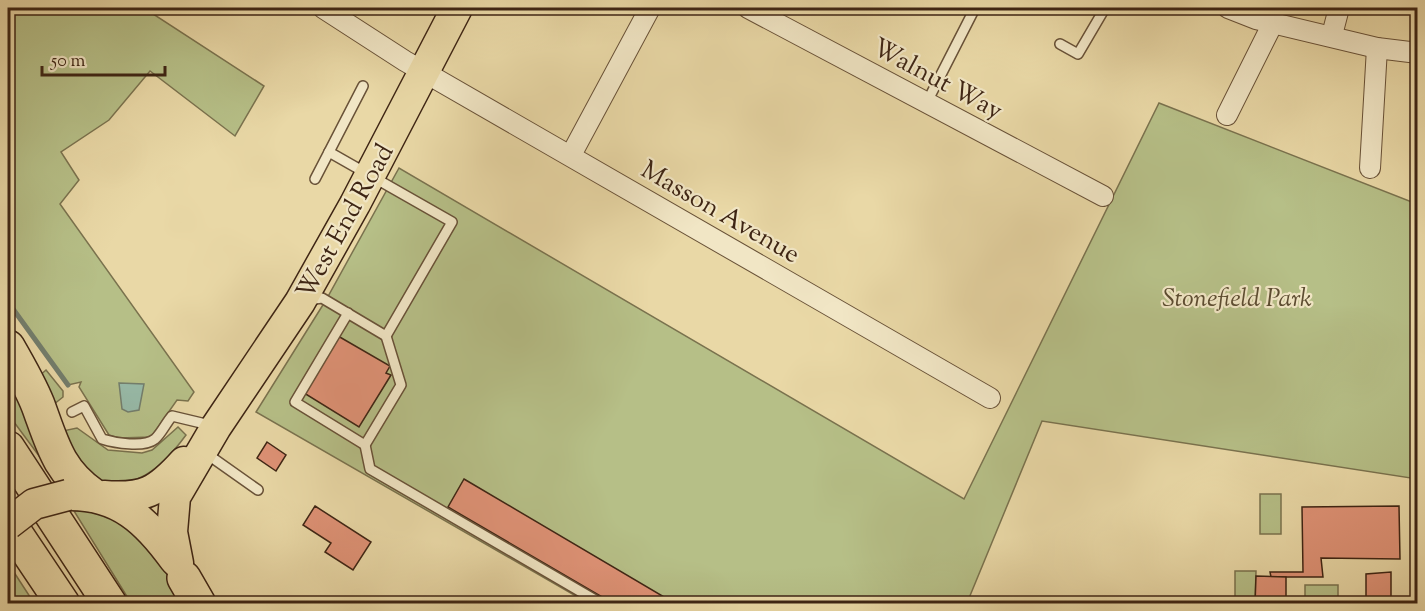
<svg xmlns="http://www.w3.org/2000/svg" width="1425" height="611" viewBox="0 0 1425 611" font-family="'Sorts Mill Goudy',serif">
	<style>
		.green { fill: #b6bf87; stroke: #7a724e; stroke-width: 1.5 }
		.water { fill: #97baa8; stroke: #737e6d; stroke-width: 1.5 }
		.lines { fill: none; stroke-linecap: round; stroke-linejoin: round }
		.stream { stroke: #737e6d; stroke-width: 5 }
		.building { fill: #df9276; stroke: #3e2514; stroke-width: 1.5 }
		.lane-casing { stroke: #695238; stroke-width: 12 }
		.street-casing { stroke: #695238; stroke-width: 22 }
		.primary-casing { stroke: #3e2514; stroke-width: 33 }
		.highway-casing { stroke: #3e2514; stroke-width: 36 }
		.lane { stroke: #f1e6c5; stroke-width: 9 }
		.street { stroke: #f1e6c5; stroke-width: 20 }
		.primary { stroke: #e9d8a6; stroke-width: 30 }
		.highway { stroke: #e9d8a6; stroke-width: 33 }
		.primary-bridge-casing { stroke: #3e2514; stroke-width: 33; stroke-linecap: butt }
		.primary-bridge { stroke: #e9d8a6; stroke-width: 30 }
		.labels { text-anchor: middle; stroke-width: 4.5; stroke-linejoin: round; paint-order: stroke }
		.street-label { font-size: 26px; fill: #3e2514; stroke: #f1e6c5 }
		.park-label { font-size: 26px; font-style: italic; fill: #5c4c31; stroke: #f1e6c5 }
	</style>
	<rect width="100%" height="100%" fill="#e9d8a6"/>
	<filter id="stains"><feTurbulence type="fractalNoise" baseFrequency=".00333" numOctaves="4"/><feColorMatrix values="0 0 0 0 .2 0 0 0 0 .09 0 0 0 0 .02 0 0 0 .5 -.17"/></filter>
	<radialGradient id="worn" r=".72"><stop offset=".6" stop-color="#630" stop-opacity="0"/><stop offset="1" stop-color="#630" stop-opacity=".3"/></radialGradient>
	<!-- green -->
	<g class="green">
		<polygon points="8,8 144,8 264,86 235,136 150,71 109,120 61,152 79,180 60,204 194,392 188,401 177,400 151,437 119,438 109,435 79,387 81,382 68,385 8,302"/>
		<polygon points="1159,103 1417,204 1417,479 1042,421 967,603 588,603 256,412 326,300 399,168 964,499"/>
		<path d="M46,370l17,21v6l-10,8 10,26 14,-3 31,22 34,3 10,-3 26,-23 8,8c-27,37 -58,63 -104,38l-45,-95z"/>
		<polygon points="8,372 48,468 8,414"/>
		<rect x="1260" y="494" width="21" height="40"/>
		<polygon points="74,511 97,511 137,530 179,584 180,603 131,603"/>
		<polygon points="8,563 34,603 8,603"/>
		<polygon points="1235,571 1256,571 1255,603 1235,604"/>
		<rect x="1305" y="585" width="33" height="18"/>
	</g>
	<!-- water -->
	<polygon class="water" points="119,383 144,384 139,410 128,412 122,409"/>
	<g class="lines">
		<!-- stream -->
		<polyline class="stream" points="8,302 68,385"/>
	</g>
	<!-- building -->
	<g class="building">
		<polygon points="338,336 390,366 386,373 391,375 359,427 304,393"/>
		<polygon points="267,442 286,455 276,471 257,458"/>
		<polygon points="464,479 676,604 614,604 448,507"/>
		<polygon points="315,506 371,542 353,570 325,552 331,543 303,525"/>
		<polygon points="1399,506 1400,559 1321,558 1323,577 1271,577 1270,572 1303,572 1302,507"/>
		<polygon points="1391,572 1391,604 1366,604 1366,574"/>
		<polygon points="1256,576 1286,577 1286,604 1255,604"/>
	</g>
	<g class="lines">
		<defs>
			<g id="lane">
				<polyline points="1060,44 1078,54 1105,8"/>
				<polyline points="927,102 975,8"/>
				<polyline points="315,179 329,152"/>
				<polyline points="308,300 322,298 386,336 452,222 329,152 363,86"/>
				<polyline points="348,313 295,402 365,445 401,385 386,336"/>
				<path d="M72,412l12,-6 18,33c13,4 42,9 53,0 6,-5 11,-16 17,-23l42,10"/>
				<polyline points="365,445 370,469 602,604"/>
				<polyline points="207,454 258,490"/>
			</g>
			<g id="street">
				<polyline points="323,8 405,61 990,398"/>
				<polyline points="748,8 1103,196"/>
				<polyline points="1228,8 1256,19 1377,48 1418,53"/>
				<polyline points="1332,35 1339,8"/>
				<polyline points="1227,115 1273,23"/>
				<polyline points="571,155 650,8"/>
				<polyline points="1370,168 1377,48"/>
			</g>
			<g id="primary">
				<path d="M68,495c51,-1 79,26 107,65"/>
				<path d="M104,496c40,3 53,-4 80,-34"/>
				<polyline points="178,563 172,532 175,497 216,427 300,302 355,204 457,8"/>
			</g>
			<g id="highway">
				<path d="M8,347c11,19 22,38 30,58 14,38 20,66 55,90"/>
				<polyline points="8,448 110,604"/>
				<polyline points="8,522 63,604"/>
				<polyline points="184,578 199,604"/>
			</g>
		</defs>
		<!-- lane casing -->
		<use href="#lane" class="lane-casing"/>
		<!-- street casing -->
		<use href="#street" class="street-casing"/>
		<!-- primary casing -->
		<use href="#primary" class="primary-casing"/>
		<!-- highway casing -->
		<use href="#highway" class="highway-casing"/>
		<!-- lane -->
		<use href="#lane" class="lane"/>
		<!-- street -->
		<use href="#street" class="street"/>
		<!-- primary -->
		<use href="#primary" class="primary"/>
		<!-- highway -->
		<use href="#highway" class="highway"/>
		<defs>
			<polyline id="primary-bridge" points="8,524 34,504 68,495"/>
		</defs>
		<!-- primary-bridge casing -->
		<use href="#primary-bridge" class="primary-bridge-casing"/>
		<!-- primary-bridge -->
		<use href="#primary-bridge" class="primary-bridge"/>
	</g>
	<g class="labels">
		<!-- street labels -->
		<g class="street-label">
			<text transform="translate(938 78) rotate(28)" y="9">Walnut Way</text>
			<text transform="translate(721 211) rotate(30)" y="9">Masson Avenue</text>
			<text transform="translate(344 221) rotate(-61)" y="9">West End Road</text>
		</g>
		<!-- park labels -->
		<g class="park-label">
			<text x="1237" y="306">Stonefield Park</text>
		</g>
	</g>
	<!-- margin -->
	<rect width="1425" height="611" fill="none" stroke="#e9d8a6" stroke-width="30"/>
	<rect x="9" y="9" width="1407" height="593" fill="none" stroke="#3e2514" stroke-width="3"/>
	<rect x="15" y="15" width="1395" height="581" fill="none" stroke="#3e2514" stroke-width="1.5"/>
	<!-- scale -->
	<path d="M42 66v9h123v-9" fill="none" stroke="#3e2514" stroke-width="3"/>
	<text x="51" y="66" font-size="18" fill="#3e2514" stroke="#f1e6c5" stroke-width="4.5" paint-order="stroke">50 m</text>
	<rect width="100%" height="100%" filter="url(#stains)"/>
	<rect width="100%" height="100%" fill="url(#worn)"/>
</svg>
